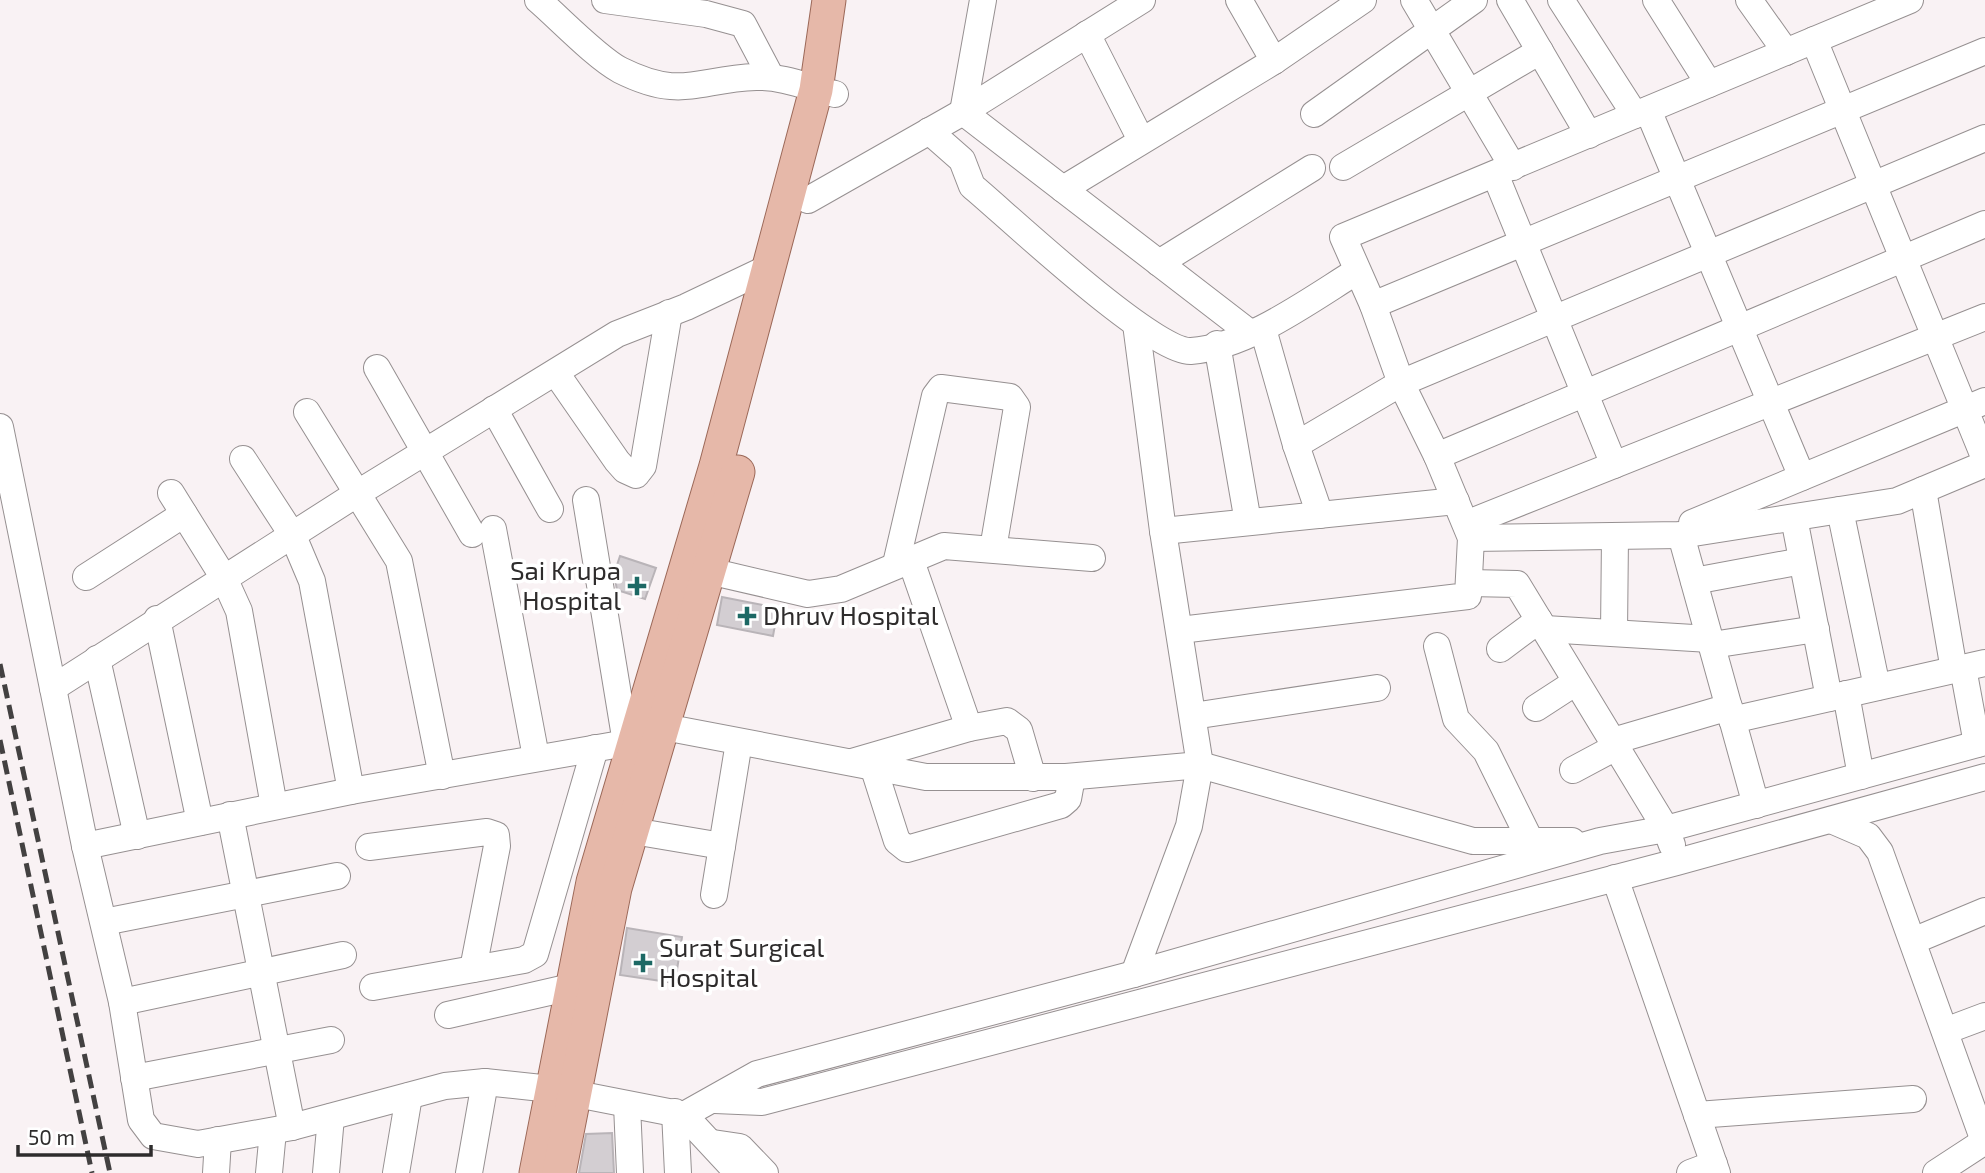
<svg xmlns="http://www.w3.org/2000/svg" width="1985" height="1173" viewBox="0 0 1985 1173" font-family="'Exo 2',sans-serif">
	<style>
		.building { fill: #d3ced2; stroke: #b9b4b8; stroke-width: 2 }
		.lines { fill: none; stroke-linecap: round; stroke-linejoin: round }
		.minor-casing { stroke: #969091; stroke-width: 28 }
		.major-casing { stroke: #9b6858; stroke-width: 35 }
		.minor { stroke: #fff; stroke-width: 26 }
		.major { stroke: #e6b8a9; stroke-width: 33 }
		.rail { stroke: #434141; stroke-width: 5; stroke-dasharray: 14 7; stroke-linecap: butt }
		.poi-dot { fill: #1c6864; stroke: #fff; stroke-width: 2.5 }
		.labels { text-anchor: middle; stroke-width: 7; stroke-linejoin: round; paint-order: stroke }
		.poi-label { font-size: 26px; fill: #2e2c2c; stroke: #fff; text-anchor: start }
	</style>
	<rect width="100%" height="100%" fill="#f9f2f4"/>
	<!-- building -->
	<g class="building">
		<polygon points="620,556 656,568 645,599 617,590 614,574"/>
		<polygon points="722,597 778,608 773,636 717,625"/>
		<polygon points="627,928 682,937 675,983 620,975"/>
		<polygon points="612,1133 614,1173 579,1173 586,1134"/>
	</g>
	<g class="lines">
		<defs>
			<g id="minor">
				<path d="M538,0c22,19 58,57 82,70 62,31 77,9 136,7 27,-1 54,11 79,17"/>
				<polyline points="605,0 706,14 743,24 771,77"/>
				<polyline points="983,0 963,112 1250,333"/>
				<polyline points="1239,0 1274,61"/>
				<polyline points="1414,0 1513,167"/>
				<polyline points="1510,0 1589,135"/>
				<polyline points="1561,0 1635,115"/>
				<polyline points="1656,0 1709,84"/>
				<polyline points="1749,0 1786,52"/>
				<polyline points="1087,34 1141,140"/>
				<polyline points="1814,40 1985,459"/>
				<polyline points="1648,110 1802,477"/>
				<polyline points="1314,114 1474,0"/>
				<path d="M929,131l33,29 10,26c36,30 181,167 219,165 56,-4 119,-51 166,-80"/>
				<polyline points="1343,167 1540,51"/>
				<polyline points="1495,174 1614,465"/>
				<polyline points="1063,189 1274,61 1363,0"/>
				<polyline points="808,200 963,112 1142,0"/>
				<polyline points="1159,263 1312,168"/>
				<polyline points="1373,305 1985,51"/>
				<polyline points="1263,329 1296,445 1320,515"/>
				<polyline points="1217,344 1248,522"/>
				<polyline points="377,368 472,534"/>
				<polyline points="556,373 617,461 625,470 636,475 643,466 669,313"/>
				<polyline points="494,409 550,509"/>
				<polyline points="307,412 399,561 442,776"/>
				<polyline points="0,427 85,846 122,1002 141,1120 153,1136 198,1144 292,1127 445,1086 485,1082 551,1089 684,1115 738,1173"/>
				<polyline points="1296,445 1401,383 1985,138"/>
				<polyline points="1437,456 1985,224"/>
				<polyline points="243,459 293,536 312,581 351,791"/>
				<polyline points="1923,490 1954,670"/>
				<polyline points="171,493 224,578 239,611 274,806"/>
				<polyline points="586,500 626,743"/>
				<polyline points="1840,510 1877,687"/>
				<polyline points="1794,518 1829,698"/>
				<polyline points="1692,523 1985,401"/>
				<polyline points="1466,524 1985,317"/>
				<polyline points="493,529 536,757"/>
				<polyline points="1163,531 1456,501"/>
				<polyline points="1681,535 1756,805"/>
				<polyline points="1471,538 1681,535 1897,501 1985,464"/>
				<polyline points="910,558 969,728"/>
				<polyline points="896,564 935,396 941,388 1010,397 1017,407 993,549"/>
				<polyline points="709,571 808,594 841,589 944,546 1092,558"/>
				<polyline points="86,577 184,514"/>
				<polyline points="1694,581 1802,561"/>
				<polyline points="1469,583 1517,584 1666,829 1672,845"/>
				<polyline points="157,619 200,822"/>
				<polyline points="1545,629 1710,639"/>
				<polyline points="1180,630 1468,596 1471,538 1437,456 1401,383 1373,305 1343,237 1910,0"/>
				<polyline points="1614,633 1615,536"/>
				<polyline points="1712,645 1816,629"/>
				<polyline points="1437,646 1456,719 1486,751 1530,840"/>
				<polyline points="1500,649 1539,620"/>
				<polyline points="97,659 137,836"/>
				<polyline points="1963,668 1977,744"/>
				<polyline points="53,688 358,493 617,334 686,307 768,268"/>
				<polyline points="1846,694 1861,776"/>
				<polyline points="1536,708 1576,682"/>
				<polyline points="1193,716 1377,688"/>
				<polyline points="1732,720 1985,663"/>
				<polyline points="643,723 926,777 1066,777 1200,765 1473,841 1572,841"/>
				<polyline points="1613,741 1729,707"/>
				<polyline points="852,762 969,728 1007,721 1019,730 1033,778"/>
				<polyline points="874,769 897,841 907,849 1061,805 1068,799 1072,777"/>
				<polyline points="1573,770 1616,747"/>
				<polyline points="230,815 292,1127"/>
				<polyline points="1831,820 1868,836 1880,852 1984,1141"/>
				<polyline points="633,831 722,846"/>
				<polyline points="85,846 351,791 632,742"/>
				<polyline points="369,847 487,832 496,835 497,846 473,969"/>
				<polyline points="1615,878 1717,1173"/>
				<polyline points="714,895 739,742"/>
				<polyline points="104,922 337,876"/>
				<polyline points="1913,941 1985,911"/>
				<polyline points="1134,974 1189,826 1200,765 1163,531 1136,324"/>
				<polyline points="373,987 524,960 535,954 595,748"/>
				<polyline points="122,1002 343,955"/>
				<polyline points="448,1015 571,987"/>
				<polyline points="1945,1031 1985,1016"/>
				<polyline points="134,1078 331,1040"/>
				<polyline points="715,1100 762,1102 1677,862 1985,777"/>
				<polyline points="627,1105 630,1173"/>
				<polyline points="675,1112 678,1173"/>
				<polyline points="684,1115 757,1074 1134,974 1600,841 1666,829 1985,742"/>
				<polyline points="1697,1115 1913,1099"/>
				<polyline points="713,1143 740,1147 765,1173"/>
				<polyline points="216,1173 218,1140"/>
				<polyline points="269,1173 273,1131"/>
				<polyline points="326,1173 331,1117"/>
				<polyline points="396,1173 409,1096"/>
				<polyline points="469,1173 485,1082"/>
				<polyline points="1690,1173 1714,1164"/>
				<polyline points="1936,1173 1985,1141"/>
			</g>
			<g id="major">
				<polyline points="536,1173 593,882 716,466 816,90 829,0"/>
				<polyline points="559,1173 615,888 738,472"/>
			</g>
		</defs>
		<!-- minor casing -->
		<use href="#minor" class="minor-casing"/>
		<!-- major casing -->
		<use href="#major" class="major-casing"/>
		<!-- minor -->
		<use href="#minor" class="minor"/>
		<!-- major -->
		<use href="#major" class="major"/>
		<!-- rail -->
		<g class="rail">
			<polyline points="0,664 110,1173"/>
			<polyline points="0,740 92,1173"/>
		</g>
	</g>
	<!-- markers -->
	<g class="poi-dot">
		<path d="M633.5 575.5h7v7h7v7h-7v7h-7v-7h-7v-7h7z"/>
		<path d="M743.5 605.5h7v7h7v7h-7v7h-7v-7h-7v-7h7z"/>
		<path d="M639.5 952.5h7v7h7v7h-7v7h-7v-7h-7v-7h7z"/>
	</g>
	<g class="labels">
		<!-- poi labels -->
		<g class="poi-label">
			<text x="621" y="580" text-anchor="end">Sai Krupa<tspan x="621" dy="30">Hospital</tspan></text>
			<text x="763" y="625">Dhruv Hospital</text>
			<text x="659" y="957">Surat Surgical<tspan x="659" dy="30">Hospital</tspan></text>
		</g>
	</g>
	<!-- scale -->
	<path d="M18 1145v10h133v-10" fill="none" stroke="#2e2c2c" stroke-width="3.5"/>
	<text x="28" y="1145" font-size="21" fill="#2e2c2c" stroke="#ffffff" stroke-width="5" paint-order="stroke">50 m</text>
</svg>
